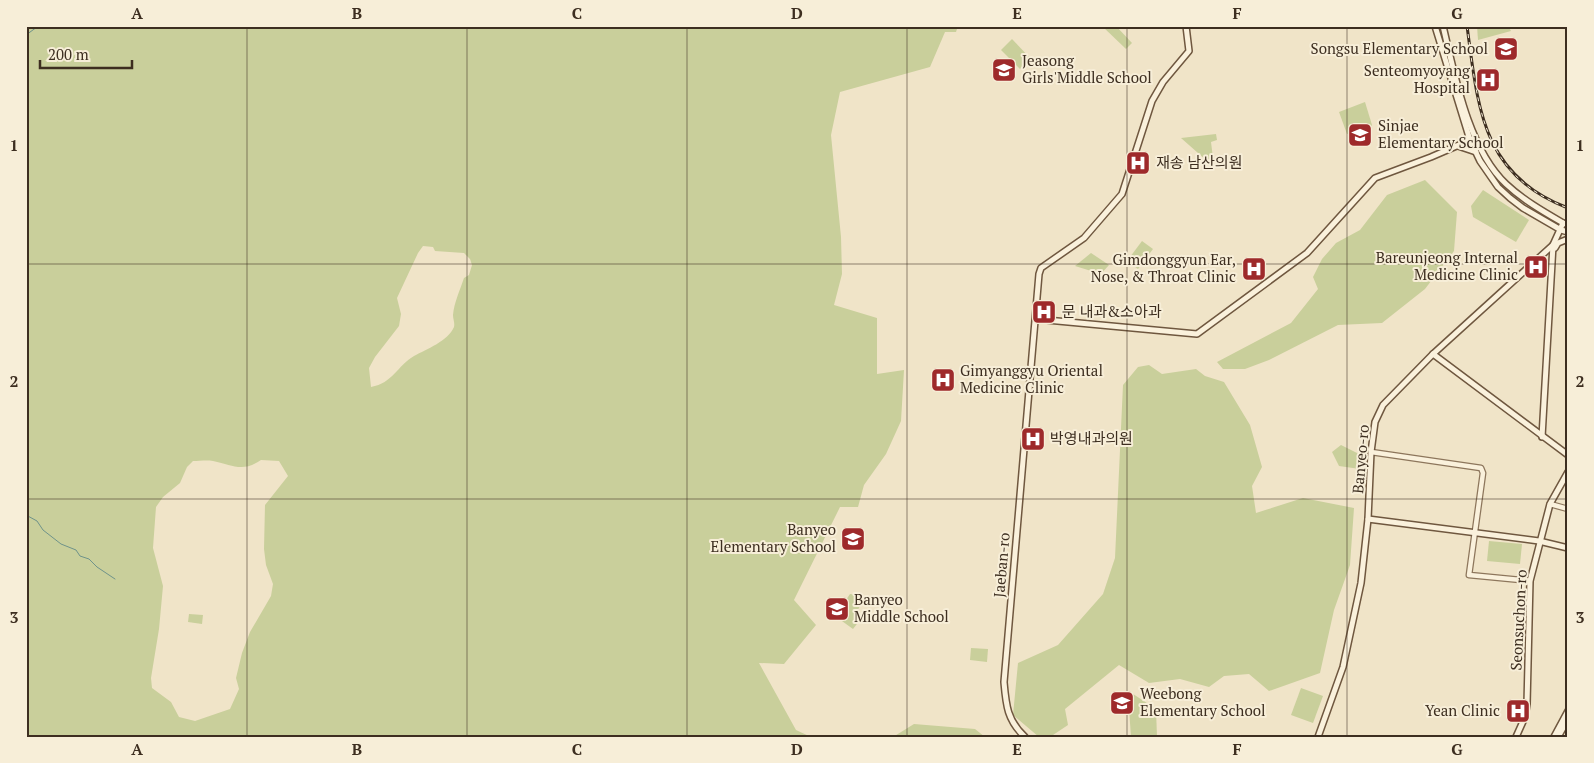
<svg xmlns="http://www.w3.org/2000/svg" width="1594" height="763" viewBox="0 0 1594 763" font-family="'PT Serif','Noto Sans KR',serif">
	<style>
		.green { fill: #c9cf9b; fill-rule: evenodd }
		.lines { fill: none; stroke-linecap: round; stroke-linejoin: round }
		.stream { stroke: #6f938a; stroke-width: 1 }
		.tertiary-casing { stroke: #8d765c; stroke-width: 7 }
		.secondary-casing { stroke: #6f573f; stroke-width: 8 }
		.tertiary { stroke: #faf1dc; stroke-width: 4.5 }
		.secondary { stroke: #faf1dc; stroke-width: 5 }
		.rail-casing { stroke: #3d2e20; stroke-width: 3 }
		.rail { stroke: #f7eed8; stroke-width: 1; stroke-dasharray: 4; stroke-linecap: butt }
		.grid { fill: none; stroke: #3d2e20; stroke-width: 1; stroke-opacity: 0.55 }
		.labels { text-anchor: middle; stroke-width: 4; stroke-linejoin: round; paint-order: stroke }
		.poi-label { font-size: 15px; fill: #3d2e20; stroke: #f7eed8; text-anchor: start }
		.street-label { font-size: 15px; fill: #3d2e20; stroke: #f7eed8 }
		.neatline { fill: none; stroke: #3d2e20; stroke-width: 2 }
		.grid-label { font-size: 16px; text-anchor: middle; font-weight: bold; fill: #3d2e20 }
	</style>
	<rect width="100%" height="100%" fill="#f0e4c8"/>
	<!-- green -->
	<g class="green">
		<path d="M26,26h932l-2,6h-11l-15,35 -90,25 -9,43 10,102 1,37 -8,31 43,13v56l27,-4 -3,51 -15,33 -22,31 -6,22h-18l-46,93 22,25 -32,39 -25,-1 37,67 15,7h-785zM423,246l10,1 2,4 29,2 6,6 2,6 -3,10 -5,3c-4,12 -10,25 -11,37 0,4 2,8 1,12 -6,14 -27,22 -40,29 -17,10 -21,27 -43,31l-2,-19 6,-11 24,-31 2,-12 -4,-16 21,-45zM261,460l18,1 9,15 -23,29 -1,44 2,16 7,19 -2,12 -21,36 -8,21 -6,25 3,11 -9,20 -35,12 -16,-4 -8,-15 -19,-14 -1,-10 8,-49 4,-43 -10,-38 3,-41 7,-10 17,-14 7,-16 6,-6c6,0 14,-1 20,0 20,4 29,12 48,-1z"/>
		<polygon points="1102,26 1116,26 1132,43 1126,49"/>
		<polygon points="1477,26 1508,26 1511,31 1478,40"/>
		<polygon points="1012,39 1031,59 1020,69 1001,50"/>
		<polygon points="1365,102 1372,125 1370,129 1347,134 1339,112"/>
		<polygon points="1216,134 1217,140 1211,142 1213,158 1206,160 1181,138"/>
		<polygon points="1425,180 1457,212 1454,251 1425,289 1382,323 1338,325 1269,360 1245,369 1223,369 1217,362 1291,323 1318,289 1313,277 1322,259 1336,243 1360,230 1387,195"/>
		<polygon points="1483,190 1529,220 1516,242 1473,217 1471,206"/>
		<polygon points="1142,241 1153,249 1138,269 1127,261"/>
		<polygon points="1091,253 1109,265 1101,274 1075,266"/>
		<polygon points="1149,365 1162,374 1196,369 1205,376 1224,382 1250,425 1262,467 1252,486 1256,513 1303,498 1354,508 1350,565 1334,610 1320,673 1269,691 1249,674 1224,676 1209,687 1180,679 1149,683 1119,665 1065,709 1068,725 1050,737 1039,737 1013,715 1018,663 1058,645 1103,594 1115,558 1123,385 1138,367"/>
		<polygon points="1341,445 1361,455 1360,469 1339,466 1332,452"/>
		<polygon points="1489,541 1522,544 1520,564 1487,561"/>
		<path d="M850,594l8,1c7,7 0,14 -4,21l6,4 -7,9 -18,-13z"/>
		<polygon points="189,614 203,615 202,624 188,622"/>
		<polygon points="971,648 988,649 987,662 970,660"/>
		<polygon points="1301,688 1323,696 1313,723 1291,715"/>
		<polygon points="1128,694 1133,694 1156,709 1157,737 1131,737"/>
		<polygon points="914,724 975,729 985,737 893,737"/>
	</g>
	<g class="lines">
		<!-- stream -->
		<g class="stream">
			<polyline points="26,35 37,27 41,26"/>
			<polyline points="26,100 27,100"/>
			<polyline points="26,515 37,521 43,530 61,544 76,550 80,556 89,559 97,567 115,579"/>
		</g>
		<defs>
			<g id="tertiary">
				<polyline points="1371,452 1481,468 1483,473 1469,575 1530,581"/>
				<polyline points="1550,504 1568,509"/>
			</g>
			<g id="secondary">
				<polyline points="1435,26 1470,140 1480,161 1498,187 1510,198 1523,208 1561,230 1568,232"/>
				<path d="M1443,26c12,50 25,122 63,158 17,16 38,28 57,39l5,2"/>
				<polyline points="1458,146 1476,152"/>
				<polyline points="1555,248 1558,243 1568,239"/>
				<polyline points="1036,319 1197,334 1307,253 1375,178 1431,157 1475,138"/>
				<polyline points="1433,354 1568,455"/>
				<polyline points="1542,437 1553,245"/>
				<polyline points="1368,519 1539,541 1568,548"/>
				<path d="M1025,737c-18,-17 -19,-32 -21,-55l35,-408 2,-6 43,-30 38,-44 30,-93 11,-19 26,-31 -3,-25"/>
				<polyline points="1318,737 1343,667 1361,583 1368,519 1371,452 1375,422 1383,405 1433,354 1553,245 1563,223"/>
				<polyline points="1516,737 1525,717 1527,704 1530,581 1550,504 1568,472"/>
				<polyline points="1554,737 1568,711"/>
				<polyline points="1558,737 1568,719"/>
			</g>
		</defs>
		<!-- tertiary casing -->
		<use href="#tertiary" class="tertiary-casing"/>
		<!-- secondary casing -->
		<use href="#secondary" class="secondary-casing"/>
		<!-- tertiary -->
		<use href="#tertiary" class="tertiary"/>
		<!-- secondary -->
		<use href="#secondary" class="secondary"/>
		<defs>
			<path id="rail" d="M1467,26c11,80 14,149 101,182"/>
		</defs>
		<!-- rail casing -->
		<use href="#rail" class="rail-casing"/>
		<!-- rail -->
		<use href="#rail" class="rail"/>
	</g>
	<!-- grid -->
	<path class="grid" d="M247,26v711M467,26v711M687,26v711M907,26v711M1127,26v711M1347,26v711M26,264h1542M26,499h1542"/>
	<!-- icons -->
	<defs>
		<symbol id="school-square" viewBox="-11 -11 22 22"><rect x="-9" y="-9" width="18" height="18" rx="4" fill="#9e2a2b" stroke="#f7eed8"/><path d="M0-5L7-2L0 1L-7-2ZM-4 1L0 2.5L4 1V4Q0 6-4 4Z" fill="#fff"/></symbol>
		<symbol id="hospital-square" viewBox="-11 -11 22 22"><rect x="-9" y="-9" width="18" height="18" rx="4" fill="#9e2a2b" stroke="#f7eed8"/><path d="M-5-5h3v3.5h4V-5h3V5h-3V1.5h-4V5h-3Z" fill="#fff"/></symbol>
	</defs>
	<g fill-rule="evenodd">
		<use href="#school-square" x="1492" y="35" width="28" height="28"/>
		<use href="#school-square" x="990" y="56" width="28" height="28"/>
		<use href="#hospital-square" x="1474" y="66" width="28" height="28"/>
		<use href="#school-square" x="1346" y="121" width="28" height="28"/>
		<use href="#hospital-square" x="1124" y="149" width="28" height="28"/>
		<use href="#hospital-square" x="1522" y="253" width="28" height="28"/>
		<use href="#hospital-square" x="1240" y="255" width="28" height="28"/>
		<use href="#hospital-square" x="1030" y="298" width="28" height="28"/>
		<use href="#hospital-square" x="929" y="366" width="28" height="28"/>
		<use href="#hospital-square" x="1019" y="425" width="28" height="28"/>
		<use href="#school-square" x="839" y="525" width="28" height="28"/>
		<use href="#school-square" x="823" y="595" width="28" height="28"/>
		<use href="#school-square" x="1108" y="689" width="28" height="28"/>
		<use href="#hospital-square" x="1504" y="697" width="28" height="28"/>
	</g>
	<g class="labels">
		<!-- poi labels -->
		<g class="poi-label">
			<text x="1488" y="54" text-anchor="end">Songsu Elementary School</text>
			<text x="1022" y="66">Jeasong<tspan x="1022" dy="17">Girls'Middle School</tspan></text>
			<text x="1470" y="76" text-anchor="end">Senteomyoyang<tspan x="1470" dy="17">Hospital</tspan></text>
			<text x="1378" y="131">Sinjae<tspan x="1378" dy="17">Elementary School</tspan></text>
			<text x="1156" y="168">재송 남산의원</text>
			<text x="1518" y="263" text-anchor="end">Bareunjeong Internal<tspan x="1518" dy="17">Medicine Clinic</tspan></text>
			<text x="1236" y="265" text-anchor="end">Gimdonggyun Ear,<tspan x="1236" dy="17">Nose, &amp; Throat Clinic</tspan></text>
			<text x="1062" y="317">문 내과&amp;소아과</text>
			<text x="960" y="376">Gimyanggyu Oriental<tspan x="960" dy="17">Medicine Clinic</tspan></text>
			<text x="1050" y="444">박영내과의원</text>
			<text x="836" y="535" text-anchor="end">Banyeo<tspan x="836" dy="17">Elementary School</tspan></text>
			<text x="854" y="605">Banyeo<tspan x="854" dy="17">Middle School</tspan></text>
			<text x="1140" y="699">Weebong<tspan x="1140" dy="17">Elementary School</tspan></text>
			<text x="1500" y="716" text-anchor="end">Yean Clinic</text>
		</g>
		<!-- street labels -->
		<g class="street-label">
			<text transform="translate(1361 459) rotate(-85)" y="5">Banyeo-ro</text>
			<text transform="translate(1002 565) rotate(-85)" y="5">Jaeban-ro</text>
			<text transform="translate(1519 620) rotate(-87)" y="5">Seonsuchon-ro</text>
		</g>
	</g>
	<!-- border -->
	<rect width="1594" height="763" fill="none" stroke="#f7eed8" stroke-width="55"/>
	<!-- scale -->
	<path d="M40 60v8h92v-8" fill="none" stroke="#3d2e20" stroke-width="2.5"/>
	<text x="48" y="60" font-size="15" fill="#3d2e20" stroke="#f7eed8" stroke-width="4" paint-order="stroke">200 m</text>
	<rect x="28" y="28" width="1538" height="708" class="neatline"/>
	<g class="grid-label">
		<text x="137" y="19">A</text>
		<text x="357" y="19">B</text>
		<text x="577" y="19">C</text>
		<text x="797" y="19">D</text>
		<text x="1017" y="19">E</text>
		<text x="1237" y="19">F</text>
		<text x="1457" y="19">G</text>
		<text x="14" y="151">1</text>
		<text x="1580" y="151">1</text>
		<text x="14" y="387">2</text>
		<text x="1580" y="387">2</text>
		<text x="14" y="623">3</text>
		<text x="1580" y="623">3</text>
		<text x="137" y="755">A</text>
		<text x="357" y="755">B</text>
		<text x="577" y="755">C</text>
		<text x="797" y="755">D</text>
		<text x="1017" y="755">E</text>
		<text x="1237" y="755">F</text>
		<text x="1457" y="755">G</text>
	</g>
</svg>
